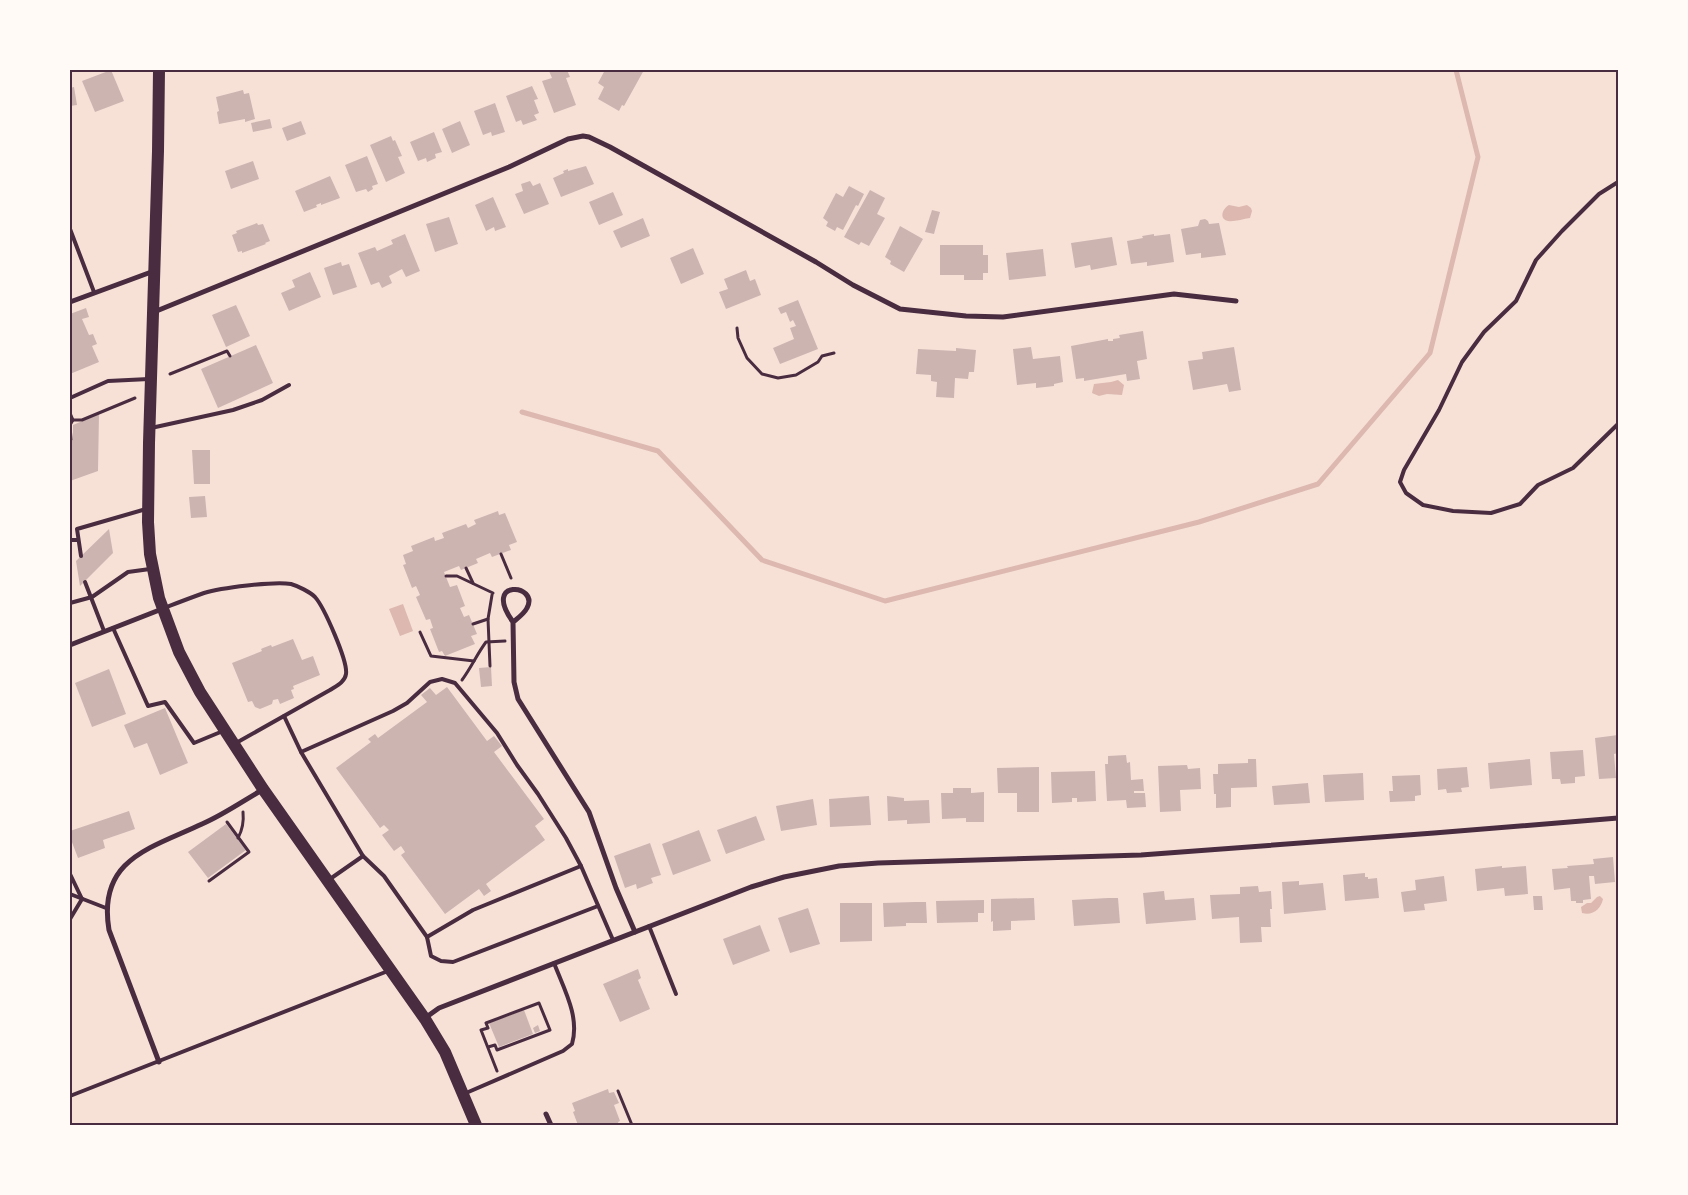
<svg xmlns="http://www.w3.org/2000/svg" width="1688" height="1195" viewBox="0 0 1688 1195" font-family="Roboto,sans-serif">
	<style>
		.water { fill: #dcb8b0 }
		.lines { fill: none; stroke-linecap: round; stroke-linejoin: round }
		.stream { stroke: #dcb8b0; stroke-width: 5 }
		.building { fill: #ccb4b1 }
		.path { stroke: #4a2c40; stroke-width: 3 }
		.service { stroke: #4a2c40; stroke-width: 4 }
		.minor { stroke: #4a2c40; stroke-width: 5 }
		.primary { stroke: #4a2c40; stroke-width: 12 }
		.neatline { fill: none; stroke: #4a2c40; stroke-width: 2 }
	</style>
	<rect width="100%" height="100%" fill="#f7e1d7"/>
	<!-- water -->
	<g class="water">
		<path d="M1229,205l10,2 8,-2 4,3 1,3 -2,7c-7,1 -16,4 -22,3 -9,-2 -6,-12 1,-16z"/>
		<polygon points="1118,380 1124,385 1122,395 1107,394 1099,396 1092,393 1094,384 1111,382"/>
		<polygon points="403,604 413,631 400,636 389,609"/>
		<path d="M1600,896l3,3c-2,10 -10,17 -21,14l-1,-6 6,-4h4l6,-6z"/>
	</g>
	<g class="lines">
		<!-- stream -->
		<polyline class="stream" points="522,412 658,451 762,560 885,601 1199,522 1318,484 1430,353 1478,157 1456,70"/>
	</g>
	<!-- building -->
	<g class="building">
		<polygon points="111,70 124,101 95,112 82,81"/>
		<polygon points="552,70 567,70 570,77 566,78 576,105 554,113 542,81 552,78 549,71"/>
		<polygon points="605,70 644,70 624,106 622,105 619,111 598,99 604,87 598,83"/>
		<polygon points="532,86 538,99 534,100 539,113 534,115 537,120 523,125 521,120 516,122 506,96"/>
		<polygon points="74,87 77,105 70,106 70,88"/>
		<polygon points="243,90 244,94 249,93 255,119 245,122 245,119 219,124 217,112 219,111 216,97"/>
		<polygon points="495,103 505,132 492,136 491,132 483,135 474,111"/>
		<polygon points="270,119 272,128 253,132 251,123"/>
		<polygon points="301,121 306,134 287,141 282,128"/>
		<polygon points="460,121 470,145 452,153 442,129"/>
		<polygon points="434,132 442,152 435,154 436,158 427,162 426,158 418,161 410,142"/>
		<polygon points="391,136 393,141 395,140 402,156 398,157 405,173 386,182 370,145"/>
		<polygon points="367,156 378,184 372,186 373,189 368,192 366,189 356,192 345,165"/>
		<polygon points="253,161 259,179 231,189 225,171"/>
		<polygon points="586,166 594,184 561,197 553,178 564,173 563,171 568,169 568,171"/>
		<polygon points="330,176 340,198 321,205 321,203 316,205 317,207 304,212 295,191"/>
		<polygon points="530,181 533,186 540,183 549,204 524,214 515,194 523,191 521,184"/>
		<polygon points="849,186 864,194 858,206 856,205 843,230 837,227 835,231 826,226 828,222 823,218 836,193 843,197"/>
		<polygon points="870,190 885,198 877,214 885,218 869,246 861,242 859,245 844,237"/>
		<polygon points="613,192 623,215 599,225 589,202"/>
		<polygon points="493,197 506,227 495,231 494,227 486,231 475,205"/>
		<polygon points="932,210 940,212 934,234 925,232"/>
		<polygon points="449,217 458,244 435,252 426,224"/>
		<polygon points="643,218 650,236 621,248 613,231"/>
		<polygon points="1205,219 1208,221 1209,224 1219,223 1226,255 1201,258 1201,253 1186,255 1181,229 1198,226 1200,220"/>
		<polygon points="257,223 258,225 263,224 270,241 265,243 266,244 242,253 242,251 238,252 232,235 237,233 236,231"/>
		<polygon points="900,226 923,239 904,272 890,264 891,261 885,257"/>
		<polygon points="405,234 420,271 406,277 402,269 389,276 392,283 382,288 379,282 371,285 358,253 375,247 377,251 393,244 391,240"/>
		<polygon points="1154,234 1154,236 1170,234 1174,262 1147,266 1147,262 1131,264 1127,241 1143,238 1142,236"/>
		<polygon points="1112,237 1117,265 1091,270 1090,265 1075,268 1071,243"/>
		<polygon points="940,245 983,245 983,255 988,255 988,273 983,273 983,280 964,280 964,275 940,275"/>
		<polygon points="693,248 704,274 681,284 670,258"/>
		<polygon points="1043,249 1046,276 1009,280 1006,253"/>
		<polygon points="341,262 342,266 349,264 357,287 333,295 324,268"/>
		<polygon points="746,270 750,281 755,279 761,295 726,309 719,292 728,289 724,279"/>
		<polygon points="310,272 321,297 289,311 281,293 295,287 292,280"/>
		<polygon points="798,300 818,349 780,364 773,348 794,339 790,328 796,326 793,320 790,322 786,312 781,314 778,308"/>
		<polygon points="236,305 250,336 226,347 212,315"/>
		<polygon points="86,308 89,317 82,319 89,335 93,334 97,344 92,346 99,362 70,374 70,314"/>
		<polygon points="1143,331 1147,359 1137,361 1140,379 1127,381 1126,374 1084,381 1084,378 1076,379 1071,346 1108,339 1108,341 1113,341 1113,339 1120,338 1119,335"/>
		<polygon points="256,345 273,383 218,408 201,369"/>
		<polygon points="1031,347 1033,359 1060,356 1063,382 1054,384 1054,386 1036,388 1036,383 1017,385 1013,349"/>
		<polygon points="1234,347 1241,390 1229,392 1227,384 1193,390 1188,361 1203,359 1202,352"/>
		<polygon points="956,348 976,350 974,372 969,372 968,379 955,378 954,398 936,397 937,382 931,381 931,375 916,374 918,349 956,351"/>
		<polygon points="99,414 98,471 70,481 70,439 73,439 73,425"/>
		<polygon points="192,450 210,450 210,484 194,484"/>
		<polygon points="205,496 207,517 191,518 189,497"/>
		<polygon points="498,511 499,515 505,513 517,542 509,545 511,550 492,557 490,553 476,559 478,563 461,570 459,566 444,572 450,587 457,585 465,606 460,608 464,617 469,615 477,634 471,636 475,644 445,656 442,651 439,652 430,629 433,628 430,619 426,620 416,597 420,595 416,586 412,588 403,565 406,564 403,555 413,551 411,546 434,537 435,541 444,538 442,533 466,524 468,528 476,524 474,520"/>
		<polygon points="109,529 113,553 80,586 76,561"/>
		<polygon points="293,639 302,660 313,656 320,675 293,686 294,689 291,690 294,698 280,704 278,699 273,700 272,704 260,709 255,707 252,701 248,702 232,663 262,651 261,649 263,648 271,645 272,647"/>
		<polygon points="491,667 492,686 481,687 479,668"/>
		<polygon points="109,669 126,714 92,727 75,683"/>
		<polygon points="447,687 487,741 494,736 502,746 494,752 544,819 535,826 545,840 486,884 491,891 484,896 479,889 445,914 401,855 405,852 401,846 394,851 382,835 389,830 384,825 380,828 336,768 371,742 368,739 375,734 378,738 427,702 421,695 430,688 436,695"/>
		<polygon points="165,708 188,763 160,775 147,743 134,748 124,725"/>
		<polygon points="1618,735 1618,753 1614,754 1616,778 1599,779 1595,738"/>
		<polygon points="1583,750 1585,776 1575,777 1575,783 1561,784 1560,779 1552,779 1550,752"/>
		<polygon points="1126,755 1127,763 1130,762 1131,780 1143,779 1144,791 1134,791 1134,793 1145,793 1146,807 1127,808 1126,800 1107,801 1105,764 1108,764 1108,756"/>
		<polygon points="1248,759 1256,759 1257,787 1231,788 1231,807 1216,808 1216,794 1214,794 1213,774 1218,774 1218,764 1248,763"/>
		<polygon points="1530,759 1532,785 1490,789 1488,763"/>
		<polygon points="1187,765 1188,769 1200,768 1201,789 1180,790 1181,811 1160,812 1158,766"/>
		<polygon points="1039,767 1039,812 1017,812 1017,793 998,793 997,768"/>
		<polygon points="1467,767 1469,787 1461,788 1462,792 1447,793 1446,789 1438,790 1437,769"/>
		<polygon points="1095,771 1096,801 1077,802 1077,798 1072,798 1072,802 1052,803 1051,772"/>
		<polygon points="1363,773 1364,800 1325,802 1323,775"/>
		<polygon points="1420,775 1421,795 1415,796 1415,801 1390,802 1389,791 1393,791 1392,776"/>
		<polygon points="1308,783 1310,803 1274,805 1272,786"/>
		<polygon points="953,788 971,788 971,793 984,792 984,822 966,822 966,818 942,819 941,793 953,793"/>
		<polygon points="869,796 871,825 830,827 829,799"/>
		<polygon points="887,796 904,798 904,801 929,800 930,823 907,824 907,820 888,821"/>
		<polygon points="813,799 817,825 781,831 776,806"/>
		<polygon points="129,811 135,829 103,840 105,848 78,858 70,837 70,831"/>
		<polygon points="756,816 765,840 726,854 717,830"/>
		<polygon points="226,824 246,850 208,878 188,852"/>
		<polygon points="699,830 711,861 673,875 662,844"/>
		<polygon points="650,843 661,875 651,878 653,883 637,889 636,884 625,888 614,856"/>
		<polygon points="1613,857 1615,882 1595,884 1594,876 1589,876 1591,899 1583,900 1583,903 1576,903 1576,901 1571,901 1570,888 1554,890 1552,869 1568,868 1567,866 1594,864 1593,859"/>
		<polygon points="1502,866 1502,868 1526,866 1528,894 1505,896 1504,888 1477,891 1475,869"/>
		<polygon points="1365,873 1365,877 1368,877 1368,879 1377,878 1379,898 1345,901 1343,875"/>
		<polygon points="1444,876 1447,901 1424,904 1425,910 1404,912 1401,892 1416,890 1415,880"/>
		<polygon points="1299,881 1299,885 1323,883 1326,910 1284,914 1282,882"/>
		<polygon points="1258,886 1259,892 1271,891 1272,909 1270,909 1271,927 1261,927 1262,942 1240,943 1239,917 1212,919 1210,895 1240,894 1240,887"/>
		<polygon points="1164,891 1165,900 1194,898 1196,920 1146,924 1143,893"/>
		<polygon points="1533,896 1542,896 1543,910 1534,910"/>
		<polygon points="1034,898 1035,920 1011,921 1011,930 993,931 993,921 991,922 991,899"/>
		<polygon points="1108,898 1118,898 1120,923 1074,926 1072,900"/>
		<polygon points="984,900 984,913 978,913 978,922 937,923 936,901"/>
		<polygon points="915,902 926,902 927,923 906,923 906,926 884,927 883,903"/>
		<polygon points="840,903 872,903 872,941 840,942"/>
		<polygon points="808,908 820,944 790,953 778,918"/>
		<polygon points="760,925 770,951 733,965 723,939"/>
		<polygon points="638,969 641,978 638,980 650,1009 620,1022 603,984"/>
		<polygon points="524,1010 533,1034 499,1047 489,1023"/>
		<polygon points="538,1025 540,1031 535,1033 533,1028"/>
		<polygon points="608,1089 609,1093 614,1092 619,1103 614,1105 620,1121 618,1122 619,1125 578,1125 573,1112 575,1111 572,1103"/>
	</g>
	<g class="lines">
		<!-- path -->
		<g class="path">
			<polyline points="737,328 738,338 747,358 762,374 778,378 796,375 818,362 822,356 834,353"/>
			<polyline points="170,374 227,351 230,356"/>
			<polyline points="70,413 73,420 70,425 71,439"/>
			<polyline points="73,420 82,420 135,398"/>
			<polyline points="501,554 511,578"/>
			<polyline points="466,568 473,583"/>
			<polyline points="446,576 457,576 493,593"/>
			<polyline points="473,624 488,619"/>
			<polyline points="420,632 431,656 474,661"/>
			<polyline points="490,666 488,619 492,595"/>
			<path d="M462,680c9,-12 15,-26 24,-38l19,-1"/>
			<path d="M238,838c5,-9 6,-16 5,-26"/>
			<polyline points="209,881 249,852 227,822"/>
			<polyline points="488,1047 495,1045 497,1050 550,1030 539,1003 486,1023 488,1028 481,1030 497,1071"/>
			<polyline points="618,1091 632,1125"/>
		</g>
		<!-- service -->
		<g class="service">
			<polyline points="1618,182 1599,194 1562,231 1536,260 1516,301 1484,332 1462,362 1439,410 1404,470 1400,482 1406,493 1423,505 1453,511 1491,513 1520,504 1538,485 1573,468 1618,424"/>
			<polyline points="70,229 94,292"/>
			<polyline points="70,398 108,381 149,379"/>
			<polyline points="151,428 233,410 262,400 289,385"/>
			<polyline points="70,540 78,540"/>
			<polyline points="81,556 77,529 146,509"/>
			<polyline points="85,582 104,631"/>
			<polyline points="70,603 92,597 128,572 150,569"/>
			<path d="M164,608c13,-5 26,-10 40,-15 16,-5 70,-12 87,-9 7,2 19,8 24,13 9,10 33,64 31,77 -1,8 -10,12 -16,16l-94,53"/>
			<polyline points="113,628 148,706 165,702 194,743 223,731"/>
			<polyline points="284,716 301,752"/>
			<polyline points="581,866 473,910 427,937 431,956 441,961 453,962 598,906"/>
			<polyline points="70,874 82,899"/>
			<polyline points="330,879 363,856"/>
			<polyline points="70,894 106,908"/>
			<polyline points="70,919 82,899"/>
			<polyline points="649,926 676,994"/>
			<polyline points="427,937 384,876 363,856 301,752 393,711 407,703 430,682 442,679 455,683 497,733 517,765 538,794 566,838 581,866 613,940"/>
			<path d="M466,1093l97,-42 9,-7c8,-27 -8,-55 -18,-81"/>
			<polyline points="70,1096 388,971"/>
		</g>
		<!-- minor -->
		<g class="minor">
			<polyline points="70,302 154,271"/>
			<polyline points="154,312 509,167 568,139 583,136 589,137 610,147 816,262 853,285 900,309 966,316 1003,317 1174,294 1236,301"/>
			<path d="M513,622c-32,-44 27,-38 14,-14 -3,6 -9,10 -14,14l1,60 4,17 71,113 27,76 19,44"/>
			<polyline points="70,645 162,609"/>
			<polyline points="425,1018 439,1008 751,887 784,877 839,866 878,863 1141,855 1434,833 1618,818"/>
			<path d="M159,1062l-50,-132c-12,-71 42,-82 93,-106 21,-9 41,-23 60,-34"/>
			<polyline points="546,1114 551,1125"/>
		</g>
		<!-- primary -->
		<polyline class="primary" points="159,70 158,151 149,443 148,522 150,554 159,598 179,652 200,692 263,789 425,1019 445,1052 476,1125"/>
	</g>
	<!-- border -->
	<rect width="1688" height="1195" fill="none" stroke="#fffaf5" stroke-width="142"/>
	<rect x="71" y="71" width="1546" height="1053" class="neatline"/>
</svg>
